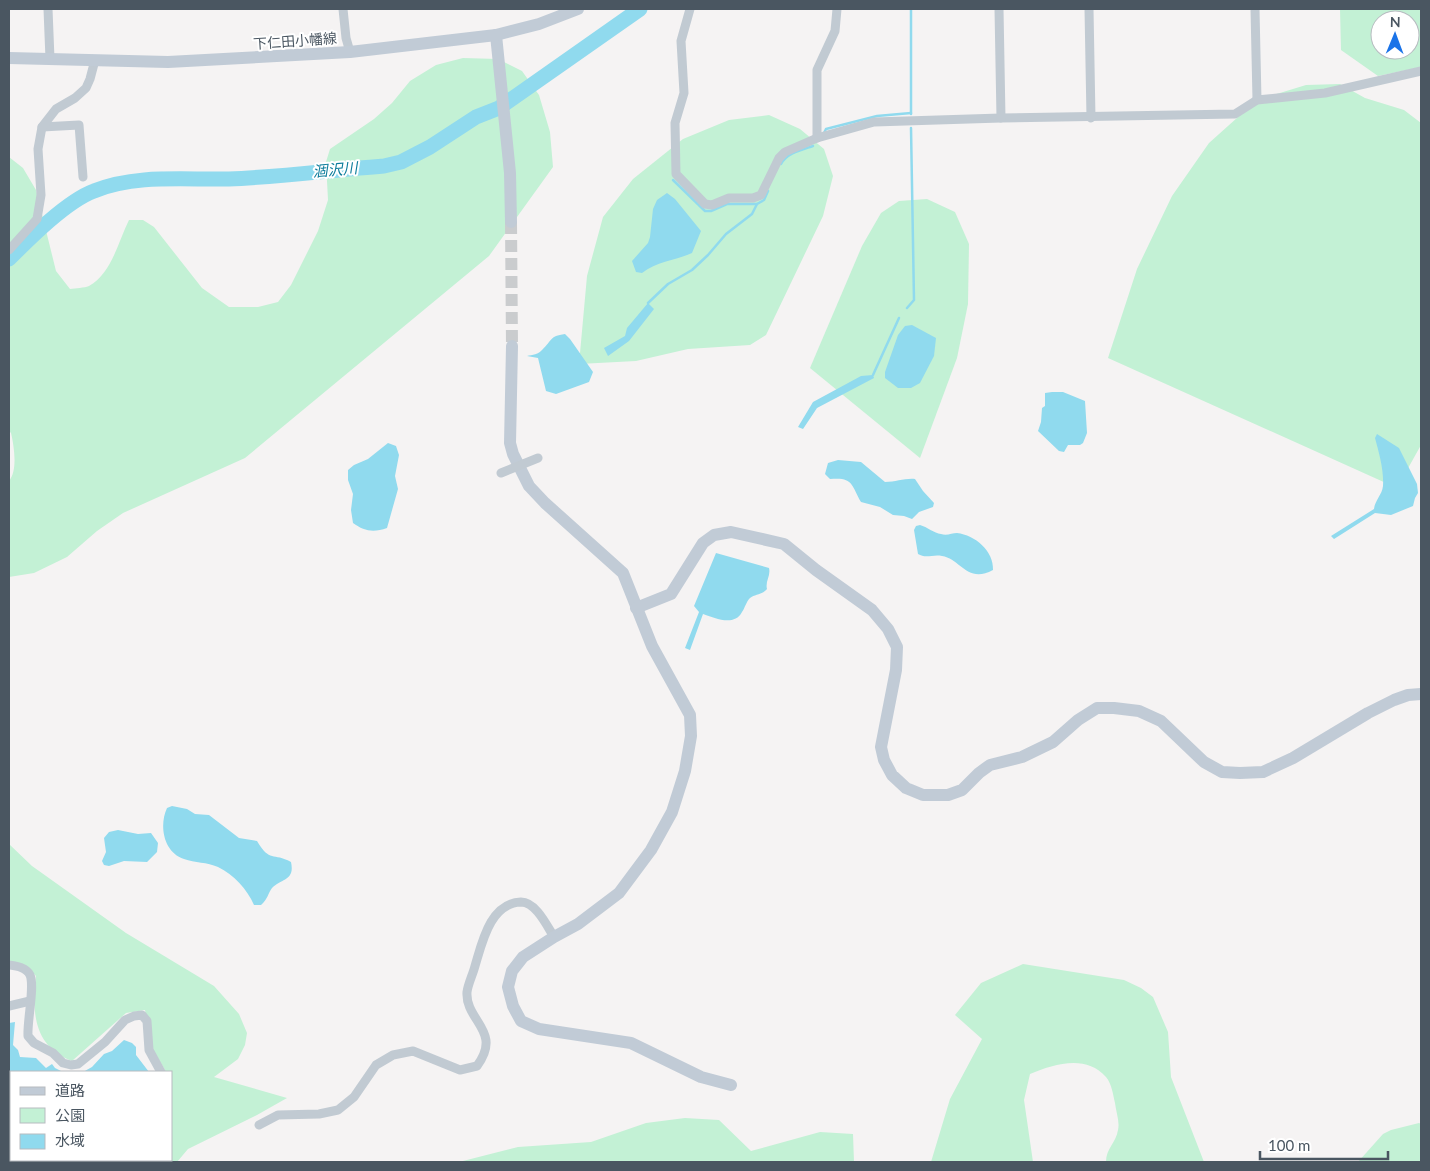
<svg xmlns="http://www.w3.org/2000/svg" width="1430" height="1171" viewBox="0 0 1430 1171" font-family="Lato,'Noto Sans JP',sans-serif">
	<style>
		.green { fill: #c3f1d5; fill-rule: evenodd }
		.water { fill: #90daee }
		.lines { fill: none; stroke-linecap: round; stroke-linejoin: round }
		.stream { stroke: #90daee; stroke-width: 2.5 }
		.river { stroke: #90daee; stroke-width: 15 }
		.secondary-tunnel { stroke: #caccce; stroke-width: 12; stroke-dasharray: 12 6; stroke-linecap: butt }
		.street { stroke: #c1cad2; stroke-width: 9 }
		.secondary { stroke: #c1cbd6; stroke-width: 12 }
		.street-bridge { stroke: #c1cad2; stroke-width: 9 }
		.labels { text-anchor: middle; stroke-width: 4; stroke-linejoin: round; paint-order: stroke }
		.street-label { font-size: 14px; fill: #4a5661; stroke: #fff }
		.water-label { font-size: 15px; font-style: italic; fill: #0c7c9b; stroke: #fff }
	</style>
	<rect width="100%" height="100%" fill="#f5f3f3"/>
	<!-- green -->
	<g class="green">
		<path d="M1340,9h81v58l-43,9 -37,-26zM1380,20h30v30h-30z"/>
		<path d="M463,58l35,1 24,12 17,24 11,37 3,35 -64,89 -244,202 -122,55 -26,18 -30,26 -33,16 -25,4v-96c9,-11 5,-35 2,-48l-2,-2v-274l14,11 13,22 20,81 14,18c6,-1 14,-1 19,-3 23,-13 29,-44 40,-66h14l11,7 48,61 27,19h29l20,-5 13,-17 27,-54 10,-31 -2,-38 4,-13 44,-30 18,-16 18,-22 26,-16z"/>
		<polygon points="1340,84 1365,98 1404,110 1421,123 1421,445 1397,488 1108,358 1137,269 1172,196 1209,143 1257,100 1306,85"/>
		<polygon points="769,115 800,129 824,149 833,176 823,216 766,335 750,345 688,349 636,361 579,364 587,276 603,217 633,179 683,139 729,120"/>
		<polygon points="927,199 955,212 969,244 968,304 957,358 920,458 810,368 862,246 881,213 899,201"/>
		<path d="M9,844l23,22 94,67 88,53 25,28 8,19 -2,12 -7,14 -24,18 73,21 -30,17 -69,34 -11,13h-83v-2h77v-88h-6v-2l-13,-22 -7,-38 -19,3 -54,48c-39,-15 -40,-49 -36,-85l-8,-8 -19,-7z"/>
		<path d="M1023,964l101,16 17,8 12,9 15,35 3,45 33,85h-98c0,-14 10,-19 12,-32 2,-8 -2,-18 -3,-27 -2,-8 -3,-19 -9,-26 -20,-23 -52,-13 -76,-3l-6,26 9,62h-102l19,-63 32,-60 -27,-24 26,-32z"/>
		<polygon points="685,1118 719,1120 751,1151 820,1132 853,1134 854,1162 459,1162 518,1147 591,1142 646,1123"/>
		<polygon points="1419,1123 1421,1124 1421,1162 1358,1162 1383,1134 1391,1130"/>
	</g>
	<!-- water -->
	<g class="water">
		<path d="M667,193l8,6 26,32 -9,22c-17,8 -35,8 -50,20l-6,-1 -4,-11 16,-18 2,-6 3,-28 4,-9z"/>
		<polygon points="648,303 654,309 629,341 608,356 604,348 625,336 627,328"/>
		<polygon points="912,325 936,338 934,356 920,383 911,388 898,388 885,378 885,372 898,335 905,326"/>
		<path d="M565,334l5,5 23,33 -4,10 -33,12 -10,-3 -8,-33 -11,-2c5,-1 12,-2 15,-6 10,-9 7,-14 23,-16z"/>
		<polygon points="873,375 874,378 817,408 803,429 798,427 813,402 861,376"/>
		<polygon points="1052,392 1063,392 1085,401 1087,433 1083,443 1080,445 1068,445 1064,452 1059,451 1038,431 1041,422 1042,408 1045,406 1045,393"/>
		<path d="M1377,434l22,14 18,36 1,9 -3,5 -2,8 -22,9 -16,-2 -41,26 -3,-3 43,-27c1,-9 8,-14 9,-23 1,-16 -4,-33 -8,-48z"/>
		<path d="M388,443l8,3 3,9 -4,21 3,13 -11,39c-14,5 -23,3 -34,-5l-2,-13 2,-16 -5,-14v-10l6,-5 14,-6z"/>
		<path d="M838,460l23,2 24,20c11,0 20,-4 30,-3l8,12 11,12 -1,4 -14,5 -7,7 -8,-3 -11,-1 -13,-8 -19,-5c-10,-18 -8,-25 -31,-23l-5,-5 3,-11z"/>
		<path d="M920,525c7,2 14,8 21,9 6,2 11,-1 16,-1 18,2 37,18 36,37 -26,14 -32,-11 -51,-14 -9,-2 -16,3 -24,-2l-4,-24 2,-4z"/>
		<path d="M716,553l53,15c2,8 -4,13 -2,21 -5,6 -12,5 -17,9 -4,4 -5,10 -8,14 -8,15 -27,6 -39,2l-13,36 -5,-2 14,-36 -5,-6z"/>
		<path d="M172,806l15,3 8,5 14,1 30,23 18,3c13,22 16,11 34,21 4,19 -9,16 -19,26 -4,5 -4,11 -11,17h-7c-7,-16 -20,-30 -36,-38 -11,-5 -23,-4 -34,-8 -21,-7 -25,-34 -17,-51z"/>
		<polygon points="118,830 138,834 151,833 158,843 157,852 147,862 124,861 109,866 104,865 102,861 106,852 104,838 109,832"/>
		<polygon points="15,1022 13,1045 18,1050 20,1057 36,1058 46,1068 52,1064 55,1068 63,1072 11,1072 11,1151 9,1152 9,1023"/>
		<polygon points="124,1040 132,1043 136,1047 136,1055 149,1072 83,1072 92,1067 104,1054 112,1051"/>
	</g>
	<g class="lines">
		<!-- stream -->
		<g class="stream">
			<polyline points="911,9 911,114"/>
			<polyline points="824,133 826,129 877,116 911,113"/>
			<path d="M781,164c6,-11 20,-14 32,-18"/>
			<polyline points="673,180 705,211 711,211 727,204 757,204"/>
			<polyline points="648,303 668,284 692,270 708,255 726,234 752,214 757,204 764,200 768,191"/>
			<polyline points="907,308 914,300 911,128"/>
			<polyline points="873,375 899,318"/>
		</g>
		<!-- river -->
		<path class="river" d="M9,259c21,-21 58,-58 85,-68 42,-17 90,-11 135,-12 52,-2 103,-9 155,-13l17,-4 29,-15 46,-30 23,-9 141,-99"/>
		<!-- secondary-tunnel -->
		<polyline class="secondary-tunnel" points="511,222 512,346"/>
		<!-- street -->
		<g class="street">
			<polyline points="48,9 50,59"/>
			<polyline points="343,9 346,38 350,52"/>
			<polyline points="690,9 681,41 684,93 675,123 676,174 705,204 712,205 729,198 753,198 761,195 779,158 785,152 817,138 874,122 1001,118 1235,114 1257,100 1325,93 1421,71"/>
			<polyline points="999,9 1001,118"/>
			<polyline points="1089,9 1091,118"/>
			<polyline points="1255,9 1257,100"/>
			<polyline points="42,127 79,125 83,177"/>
			<polyline points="817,138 817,70 835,31 837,9"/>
			<polyline points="9,250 37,219 41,195 38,149 42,127 56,109 75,98 86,88 90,79 95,60"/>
			<path d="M9,965c7,1 17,2 21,10 5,11 -3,46 -2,61l6,7 19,10 10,10 8,2 7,-1 27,-22 20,-22 9,-4 8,-1 5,6 2,29 12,22"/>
			<polyline points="9,1006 30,1001"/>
			<path d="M259,1125l19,-10 41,-1 19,-4 16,-13 22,-32 17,-10 20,-4 47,19 17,-4c26,-35 -12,-45 -10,-74 1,-8 6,-18 8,-26 7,-23 15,-63 46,-64 15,0 26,24 33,35"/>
			<polyline points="90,1160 90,1162"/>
		</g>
		<!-- secondary -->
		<g class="secondary">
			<polyline points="496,35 510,173 511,222"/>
			<polyline points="9,58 168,62 350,52 496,35 539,24 578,9"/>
			<polyline points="512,346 510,443 513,454 529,486 545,503 623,573 652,646 690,715 691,736 685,771 672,812 651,850 619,893 578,924 554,937 523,957 512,971 508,987 513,1006 521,1021 539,1029 631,1043 701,1077 731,1085"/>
			<polyline points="636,608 671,594 703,543 714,535 731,532 784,544 816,570 872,610 888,629 897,647 896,670 881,747 884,760 892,775 906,788 923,795 948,795 962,790 979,773 990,765 1022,757 1053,742 1078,720 1097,708 1114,708 1139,711 1161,721 1204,762 1222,772 1240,773 1263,772 1293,758 1368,713 1394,700 1408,695 1421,694"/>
		</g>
		<!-- street-bridge -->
		<polyline class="street-bridge" points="501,473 538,458"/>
	</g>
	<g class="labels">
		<!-- street labels -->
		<g class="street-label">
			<text transform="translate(295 41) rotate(-4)" y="5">下仁田小幡線</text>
		</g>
		<!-- water labels -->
		<g class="water-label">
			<text transform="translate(335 170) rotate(-5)" y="5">涸沢川</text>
		</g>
	</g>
	<!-- border -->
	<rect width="1430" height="1171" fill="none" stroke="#4a5661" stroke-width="20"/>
	<!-- legend -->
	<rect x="10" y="1071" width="162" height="90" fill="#ffffff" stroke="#b7bbc0"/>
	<rect x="20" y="1087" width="25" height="8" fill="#c1cbd6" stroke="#b7bbc0"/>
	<text x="55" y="1096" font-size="15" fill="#4a5661">道路</text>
	<rect x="20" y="1108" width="25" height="15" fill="#c3f1d5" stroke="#b7bbc0"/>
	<text x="55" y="1121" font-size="15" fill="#4a5661">公園</text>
	<rect x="20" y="1134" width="25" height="15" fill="#90daee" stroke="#b7bbc0"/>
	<text x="55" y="1146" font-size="15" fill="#4a5661">水域</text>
	<!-- north arrow -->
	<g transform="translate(1395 35) rotate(1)"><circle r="24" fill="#ffffff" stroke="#b7bbc0"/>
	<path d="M0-4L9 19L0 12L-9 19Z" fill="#1a73e8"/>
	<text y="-8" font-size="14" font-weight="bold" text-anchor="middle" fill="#4a5661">N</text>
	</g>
	<!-- scale -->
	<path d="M1260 1151v8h128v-8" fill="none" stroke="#4a5661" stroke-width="2.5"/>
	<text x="1268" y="1151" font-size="15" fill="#4a5661" stroke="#ffffff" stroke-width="4" paint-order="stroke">100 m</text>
</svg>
